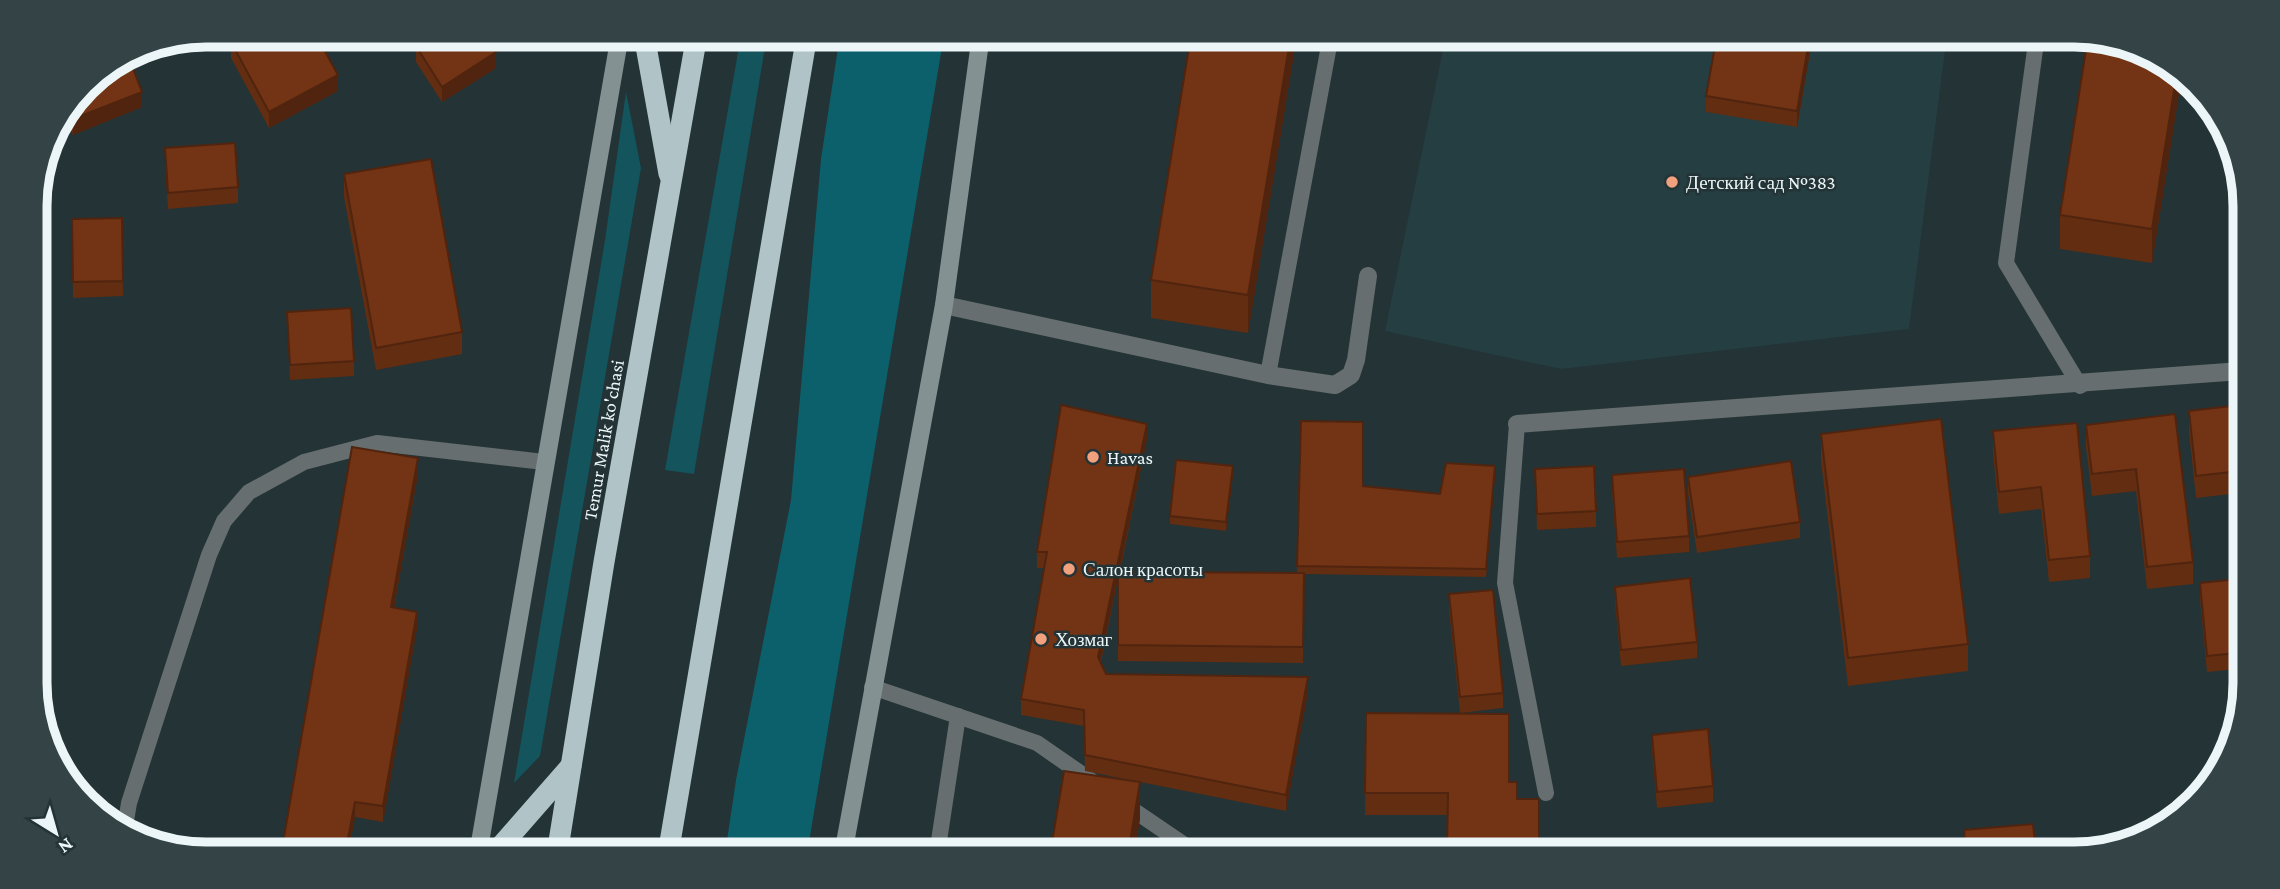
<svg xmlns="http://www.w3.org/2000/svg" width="2280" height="889" viewBox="0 0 2280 889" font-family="'Crimson Pro',serif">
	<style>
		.built { fill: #253e42 }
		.green { fill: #13545d }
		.forest { fill: #0c606b }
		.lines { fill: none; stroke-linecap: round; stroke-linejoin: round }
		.lane { stroke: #666e6f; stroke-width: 16 }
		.street { stroke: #666e6f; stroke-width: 18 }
		.secondary { stroke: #849193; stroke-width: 18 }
		.highway { stroke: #b0c4c7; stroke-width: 21 }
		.wall { fill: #622d11 }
		.shaded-wall { fill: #50240e }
		.building { fill: #723414; stroke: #50240e; stroke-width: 2 }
		.poi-dot { fill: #f1a17d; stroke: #233336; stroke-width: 2.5 }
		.labels { text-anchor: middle; stroke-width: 5; stroke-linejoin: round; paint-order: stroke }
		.poi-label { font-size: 19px; fill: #ecf6f8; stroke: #233336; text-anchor: start }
		.street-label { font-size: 19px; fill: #ecf6f8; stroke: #233336 }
		.rim { fill: none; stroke: #ecf6f8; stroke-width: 9 }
	</style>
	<rect width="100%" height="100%" fill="#233336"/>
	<!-- built -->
	<polygon class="built" points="1446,35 1947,35 1909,329 1561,369 1385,331"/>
	<!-- green -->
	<g class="green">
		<polygon points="741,35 767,35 694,474 665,470"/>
		<polygon points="626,92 641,168 540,756 514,783 605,240"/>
	</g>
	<!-- forest -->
	<polygon class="forest" points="840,35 944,35 807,854 725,854 736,780 791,500 821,159"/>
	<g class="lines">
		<!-- lane -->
		<g class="lane">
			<polyline points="2037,35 2006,263 2080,386"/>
			<polyline points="1268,375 1331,35"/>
			<polyline points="1517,424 1505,583 1546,793"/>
			<polyline points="872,687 1037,743 1099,786"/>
			<polyline points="1123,803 1198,854"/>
			<polyline points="125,827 129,803 209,555 224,521 249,492 304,462 377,443 544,462"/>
			<polyline points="937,854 958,716"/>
		</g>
		<!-- street -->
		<g class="street">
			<polyline points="944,305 1268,375 1335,385 1351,375 1356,360 1368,276"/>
			<polyline points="1517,424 2241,371"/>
		</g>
		<!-- secondary -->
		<g class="secondary">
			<polyline points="478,854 620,35"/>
			<polyline points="843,854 944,305 981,35"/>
		</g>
		<!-- highway -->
		<g class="highway">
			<polyline points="644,35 669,174"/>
			<polyline points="494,854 571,766"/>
			<polyline points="557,854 604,562 697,35"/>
			<polyline points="668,854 807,35"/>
		</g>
	</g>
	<!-- wall -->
	<g class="wall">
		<polygon points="409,35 425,35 413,42"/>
		<polygon points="1297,35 1248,333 1151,318 1151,280"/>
		<polygon points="1813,35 1797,127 1706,112 1706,96"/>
		<polygon points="231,42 338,91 269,128 231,58"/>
		<polygon points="416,46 496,68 442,102 416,62"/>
		<polygon points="93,78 142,107 73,135 65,114"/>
		<polygon points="2181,81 2152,263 2060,249 2060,215"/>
		<polygon points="165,148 238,187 238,203 168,209 165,164"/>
		<polygon points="344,174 462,332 462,354 376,370 344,197"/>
		<polygon points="122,218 123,296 73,298 72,235"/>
		<polygon points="287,312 354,361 354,376 290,380"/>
		<polygon points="2240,405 2239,493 2196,498 2189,433 2189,411"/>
		<polygon points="2175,414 2193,562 2193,584 2147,589 2136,491 2092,496 2086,447 2086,425"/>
		<polygon points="1301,421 1363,486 1440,494 1495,474 1486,577 1304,574 1303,663 1118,661 1118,579 1101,662 1106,674 1308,692 1286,811 1085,771 1084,726 1021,715 1021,699 1044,568 1037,568 1037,552 1147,439 1120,572 1297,573"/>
		<polygon points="2077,423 2090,556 2090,578 2049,582 2041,509 1999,514 1993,453 1993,431"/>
		<polygon points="1821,434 1968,644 1968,671 1848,686 1821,461"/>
		<polygon points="1535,469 1596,511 1596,527 1537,530"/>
		<polygon points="418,474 394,608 417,628 383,822 355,817 348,854 281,854"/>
		<polygon points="1233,474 1226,531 1170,524 1170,516"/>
		<polygon points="1612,475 1689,536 1689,552 1617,558 1612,491"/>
		<polygon points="1688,477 1800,522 1800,538 1697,553 1688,493"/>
		<polygon points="2238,579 2237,669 2207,672 2200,599 2200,583"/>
		<polygon points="1615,587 1697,642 1697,658 1621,666 1615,603"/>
		<polygon points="1449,594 1503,693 1503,708 1460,713 1449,610"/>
		<polygon points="1366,713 1509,782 1539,854 1401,854 1447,853 1448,815 1365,815"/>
		<polygon points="1652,735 1713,786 1713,802 1657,808 1652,751"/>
	</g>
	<!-- shaded-wall -->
	<g class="shaded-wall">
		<polygon points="413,35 425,35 413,42"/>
		<polygon points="1291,35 1297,35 1248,333 1248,295"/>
		<polygon points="1810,35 1813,35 1797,127 1797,111"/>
		<polygon points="496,52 496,68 442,102 442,87"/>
		<polygon points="338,75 338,91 269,128 269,112"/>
		<polygon points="2176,78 2181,81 2152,263 2152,229"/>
		<polygon points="142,92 142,107 73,135 73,119"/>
		<polygon points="1147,424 1147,439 1098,673 1098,657"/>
		<polygon points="418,458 418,474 391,623 391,607"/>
		<polygon points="1233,466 1233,474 1226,531 1226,522"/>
		<polygon points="1495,466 1495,474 1486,577 1486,569"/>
		<polygon points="417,612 417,628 383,822 383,806"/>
		<polygon points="1308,677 1308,692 1286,811 1286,795"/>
		<polygon points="1140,782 1140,820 1134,854 1128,854"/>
		<polygon points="355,802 355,817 348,854 345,854"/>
	</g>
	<!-- building -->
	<g class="building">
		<polygon points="244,35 316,35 338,75 269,112 231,42"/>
		<polygon points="433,35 485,35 496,52 442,87 416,46"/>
		<polygon points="1191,35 1291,35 1248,295 1151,280"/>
		<polygon points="1717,35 1810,35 1797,111 1706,96"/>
		<polygon points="2088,37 2129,44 2176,78 2152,229 2060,215"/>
		<polygon points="128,56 142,92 73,119 69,109 93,78"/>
		<polygon points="235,143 238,187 168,193 165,148"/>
		<polygon points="431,159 462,332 376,348 344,174"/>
		<polygon points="122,218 123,281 73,282 72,219"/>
		<polygon points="351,308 354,361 290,365 287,312"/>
		<polygon points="1061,405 1147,424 1098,657 1106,674 1308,677 1286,795 1085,755 1084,710 1021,699 1047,552 1037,552"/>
		<polygon points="2240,405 2239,471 2196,476 2189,411"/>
		<polygon points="2175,414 2193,562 2147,567 2136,469 2092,474 2086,425"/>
		<polygon points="1941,419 1968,644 1848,658 1821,434"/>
		<polygon points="1301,421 1363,422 1363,486 1440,494 1446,463 1495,466 1486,569 1297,566"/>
		<polygon points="2077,423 2090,556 2049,560 2041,487 1999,492 1993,431"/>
		<polygon points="352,447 418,458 391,607 417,612 383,806 355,802 345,854 281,854"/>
		<polygon points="1176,460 1233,466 1226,522 1170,516"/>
		<polygon points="1791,461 1800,522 1697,537 1688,477"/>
		<polygon points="1594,466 1596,511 1537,514 1535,469"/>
		<polygon points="1684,469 1689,536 1617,542 1612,475"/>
		<polygon points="1118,572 1304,573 1303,647 1118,645"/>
		<polygon points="1690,578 1697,642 1621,650 1615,587"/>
		<polygon points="2238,579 2237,653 2207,656 2200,583"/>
		<polygon points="1493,590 1503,693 1460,697 1449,594"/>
		<polygon points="1366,713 1509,714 1509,782 1517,782 1517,799 1539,799 1539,854 1495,854 1495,853 1447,852 1448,793 1365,793"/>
		<polygon points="1708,729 1713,786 1657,792 1652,735"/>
		<polygon points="1064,771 1140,782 1128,854 1050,854"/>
		<polygon points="2033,824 2036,854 1966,854 1964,830"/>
		<polygon points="1403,845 1451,854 1401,854"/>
	</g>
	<!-- markers -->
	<g class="poi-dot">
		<circle cx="1672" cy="182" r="7"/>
		<circle cx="1093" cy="457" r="7"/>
		<circle cx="1069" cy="569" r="7"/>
		<circle cx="1041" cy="639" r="7"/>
	</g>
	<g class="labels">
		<!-- poi labels -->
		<g class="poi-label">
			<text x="1686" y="189">Детский сад №383</text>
			<text x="1107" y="464">Havas</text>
			<text x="1083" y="576">Салон красоты</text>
			<text x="1055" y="646">Хозмаг</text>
		</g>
		<!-- street labels -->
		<g class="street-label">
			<text transform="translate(603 440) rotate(-80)" y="7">Temur Malik ko'chasi</text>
		</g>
	</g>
	<!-- crop -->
	<path d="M0 0H2280V889H0ZM206 47H2074A159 159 0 0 1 2233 206V683A159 159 0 0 1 2074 842H206A159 159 0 0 1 47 683V206A159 159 0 0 1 206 47Z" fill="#334346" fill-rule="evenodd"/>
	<path class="rim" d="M206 47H2074A159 159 0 0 1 2233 206V683A159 159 0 0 1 2074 842H206A159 159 0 0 1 47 683V206A159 159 0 0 1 206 47Z"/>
	<!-- north arrow -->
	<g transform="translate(56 833) rotate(143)" stroke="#233336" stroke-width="5" paint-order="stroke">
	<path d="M0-5L12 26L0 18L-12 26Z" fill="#ecf6f8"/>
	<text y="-10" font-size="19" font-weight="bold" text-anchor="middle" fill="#ecf6f8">N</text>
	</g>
</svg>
